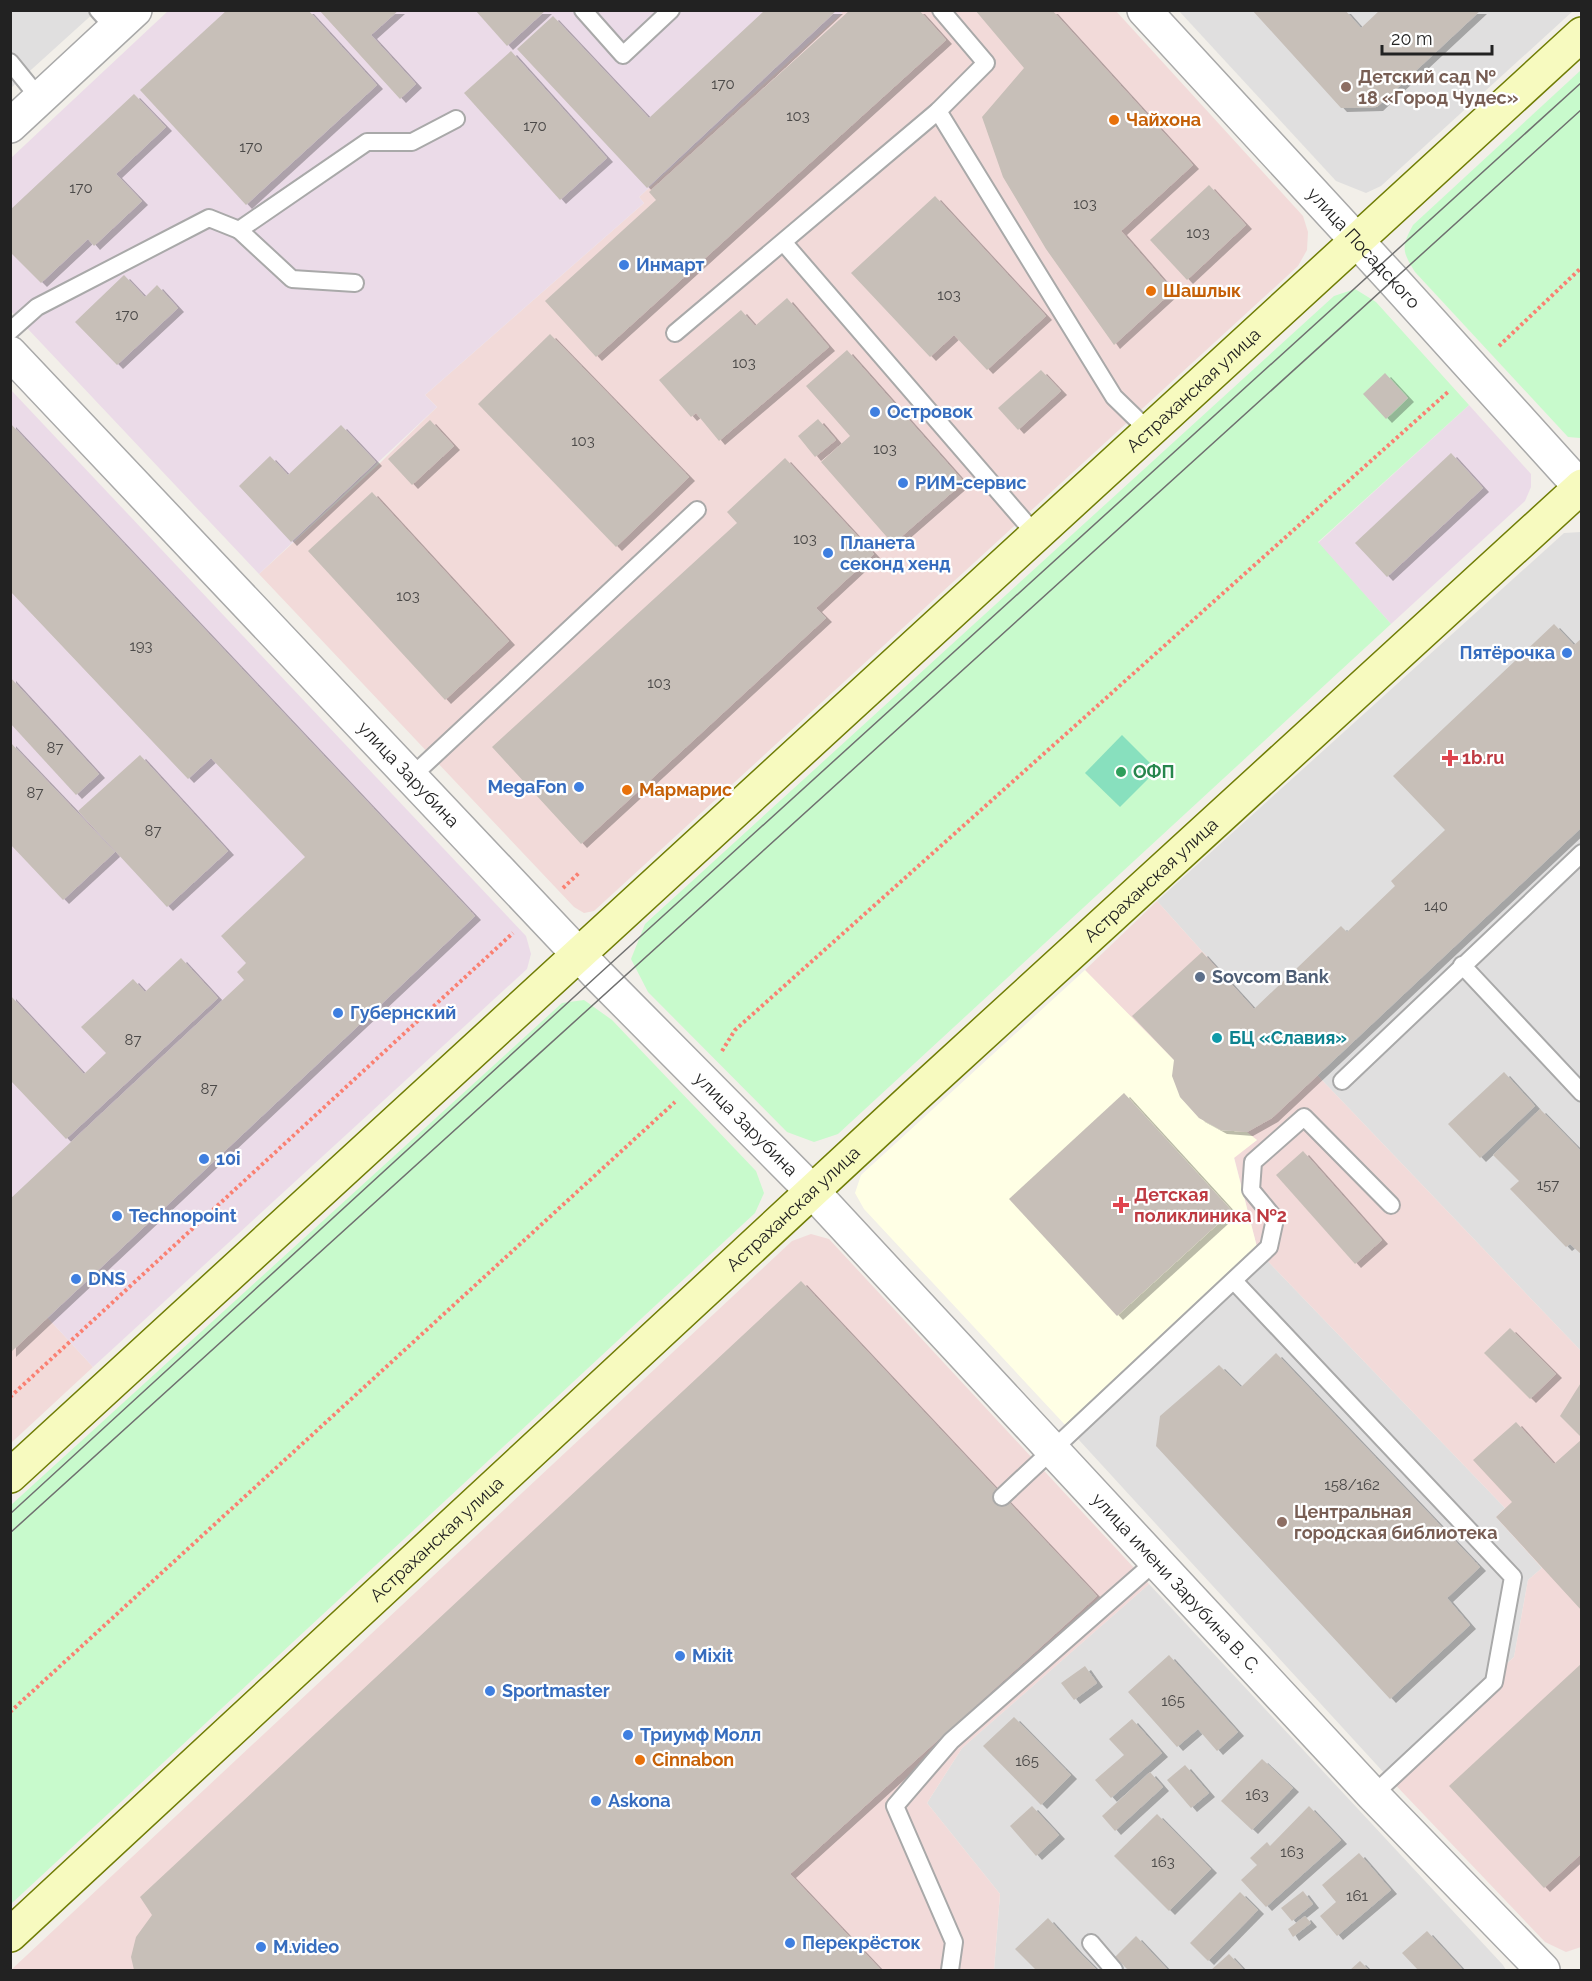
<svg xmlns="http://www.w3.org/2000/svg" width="1592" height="1981" viewBox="0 0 1592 1981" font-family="Raleway,sans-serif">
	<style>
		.residential { fill: #e0dfdf }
		.commercial { fill: #f2dad9 }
		.industrial { fill: #ebdbe8 }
		.education { fill: #ffffe5 }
		.park { fill: #c8facc }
		.pitch { fill: #88e0be }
		.building { fill: #c7bfb8; filter: url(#shadow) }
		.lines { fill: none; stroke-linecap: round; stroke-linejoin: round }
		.service-casing { stroke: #a9a9a9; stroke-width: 20 }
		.minor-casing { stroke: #a9a9a9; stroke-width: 36 }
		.secondary-casing { stroke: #707d05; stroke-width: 36 }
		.path { stroke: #fa8072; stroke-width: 4; stroke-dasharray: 3 3; stroke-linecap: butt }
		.service { stroke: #fff; stroke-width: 16 }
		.minor { stroke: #fff; stroke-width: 33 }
		.secondary { stroke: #f7fabf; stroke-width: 33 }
		.tram { stroke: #707070; stroke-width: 1.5 }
		.education-dot { fill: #8d6e63; stroke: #fff; stroke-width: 2 }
		.food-dot { fill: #e8710a; stroke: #fff; stroke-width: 2 }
		.shop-dot { fill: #3f7fe0; stroke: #fff; stroke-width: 2 }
		.health-dot { fill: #e0444e; stroke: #fff; stroke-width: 2 }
		.leisure-dot { fill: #2e9e5b; stroke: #fff; stroke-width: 2 }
		.service-dot { fill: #5c6f8a; stroke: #fff; stroke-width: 2 }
		.culture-dot { fill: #0f9aa8; stroke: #fff; stroke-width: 2 }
		.labels { text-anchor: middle; stroke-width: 4.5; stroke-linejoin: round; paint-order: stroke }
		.number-label { font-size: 15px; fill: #4b4948 }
		.education-label { font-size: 18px; font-weight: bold; fill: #785e54; stroke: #fff; text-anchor: start }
		.food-label { font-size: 18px; font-weight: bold; fill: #c56008; stroke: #fff; text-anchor: start }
		.street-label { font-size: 18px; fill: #222; stroke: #fff }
		.shop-label { font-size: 18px; font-weight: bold; fill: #366cbe; stroke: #fff; text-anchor: start }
		.health-label { font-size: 18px; font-weight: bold; fill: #be3a42; stroke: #fff; text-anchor: start }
		.leisure-label { font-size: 18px; font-weight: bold; fill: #27864d; stroke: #fff; text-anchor: start }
		.service-label { font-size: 18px; font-weight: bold; fill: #4e5e75; stroke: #fff; text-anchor: start }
		.culture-label { font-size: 18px; font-weight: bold; fill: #0d838f; stroke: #fff; text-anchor: start }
	</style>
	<defs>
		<filter id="shadow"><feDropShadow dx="6" dy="4" stdDeviation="0" flood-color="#0004"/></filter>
	</defs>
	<rect width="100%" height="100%" fill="#f2efe9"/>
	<!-- residential -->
	<g class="residential">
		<polygon points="11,11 96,11 11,88"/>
		<polygon points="1179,11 1573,11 1381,186 1366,193 1336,181"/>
		<polygon points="1581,532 1581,1351 1254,1009 1157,901 1564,533"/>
		<polygon points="1258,1251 1505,1508 1496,1517 1542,1568 1528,1580 1514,1657 1386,1775 1068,1428"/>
		<polygon points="1149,1584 1503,1965 1506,1970 994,1970 1000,1894 927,1803 962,1748"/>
	</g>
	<!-- commercial -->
	<g class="commercial">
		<polygon points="840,11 1116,11 1303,216 1308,232 1307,250 1298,266 594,911 584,913 574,907 259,574 378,465 437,407 425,395 644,203 639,197 842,13"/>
		<polygon points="1157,901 1254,1009 1581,1351 1581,1947 1566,1952 1545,1942 1386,1775 1514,1657 1528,1580 1542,1568 1496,1517 1505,1508 1258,1251 1234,1157 1257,1140 1199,1118 1085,970"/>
		<polygon points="811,1234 829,1239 1149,1584 962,1748 927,1803 1000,1894 994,1970 11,1970 792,1241"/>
		<polygon points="11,1278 93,1367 11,1443"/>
	</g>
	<!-- industrial -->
	<g class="industrial">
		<polygon points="840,10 842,13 639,197 644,203 425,395 437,407 259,574 11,311 11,158 168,11"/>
		<polygon points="11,390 526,936 531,954 527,969 93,1367 11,1278"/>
		<polygon points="1469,405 1531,474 1531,487 1525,501 1391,624 1318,543"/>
	</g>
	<!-- education -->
	<polygon class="education" points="1085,970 1174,1060 1180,1097 1199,1118 1221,1130 1247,1132 1257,1140 1234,1158 1258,1251 1068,1428 864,1209 855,1193 861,1175"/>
	<!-- park -->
	<g class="park">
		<path d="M1581,70l1,367 -2,1 -12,-1 -153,-165c-13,-21 -14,-25 -2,-47z"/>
		<polygon points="1355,289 1376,302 1469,405 1318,542 1391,624 838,1134 814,1142 787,1132 648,992 631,959 645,924 1334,296"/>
		<polygon points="584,1000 612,1020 756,1171 764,1193 755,1213 11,1904 11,1505 562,1003"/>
	</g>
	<!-- pitch -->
	<polygon class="pitch" points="1122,735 1157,770 1120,807 1085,773"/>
	<!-- building -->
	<g class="building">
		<polygon points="227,10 308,10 377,85 246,205 140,90"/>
		<polygon points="319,10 399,10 371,35 416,84 400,99"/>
		<polygon points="475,10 546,10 507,46"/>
		<polygon points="765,10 837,10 647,188 517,49 553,16 649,118"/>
		<polygon points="850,10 919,10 946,40 596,357 545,301 656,200 649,192"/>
		<polygon points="975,10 1052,10 1193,165 1121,231 1173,291 1114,345 1046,249 1003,177 982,117 1024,68"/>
		<polygon points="1252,10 1345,10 1361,28 1380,10 1481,10 1377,107 1341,108"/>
		<polygon points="511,51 607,158 560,200 464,93"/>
		<polygon points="134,94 166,127 116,174 142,201 94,246 88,239 41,283 10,252 10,210"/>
		<polygon points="1209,185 1246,225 1187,280 1150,240"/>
		<polygon points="935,196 1046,316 987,370 954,335 930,357 851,273"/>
		<polygon points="124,275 145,297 157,285 178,308 117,365 75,322"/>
		<polygon points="787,298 829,347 719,441 696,413 691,417 659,380 741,310 755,326"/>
		<polygon points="550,334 689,477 616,547 478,404"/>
		<polygon points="847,350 964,482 893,544 821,462 850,436 806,386"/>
		<polygon points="1041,370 1061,391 1018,430 998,408"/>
		<polygon points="1385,373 1408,398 1386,419 1363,394"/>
		<polygon points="818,419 836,440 815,457 798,436"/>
		<polygon points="430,420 454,446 412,485 388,459"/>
		<polygon points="10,423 475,916 10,1353 10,1199 244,980 237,972 246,963 221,936 305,857 211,758 188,779 10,591"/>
		<polygon points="341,425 376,462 291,542 239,486 270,456 288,475"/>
		<polygon points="1451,453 1483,488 1387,577 1355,543"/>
		<polygon points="785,458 874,554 816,608 826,618 581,844 492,747 737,523 727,512"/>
		<polygon points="372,492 509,641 445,700 308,551"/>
		<polygon points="1554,624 1574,645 1582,638 1582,827 1272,1118 1247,1132 1221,1130 1199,1118 1180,1097 1172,1076 1174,1060 1132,1016 1202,952 1254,1009 1341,926 1347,932 1395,886 1391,881 1445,830 1393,776"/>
		<polygon points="10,677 99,774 76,795 10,723"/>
		<polygon points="10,742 115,852 63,900 10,844"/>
		<polygon points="140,755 228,851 167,907 78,811"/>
		<polygon points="181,958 218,998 66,1139 10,1080 10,995 84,1074 106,1053 81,1027 133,979 145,992"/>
		<polygon points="1504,1072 1535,1106 1480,1158 1448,1124"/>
		<polygon points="1124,1093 1232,1211 1117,1316 1009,1199"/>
		<polygon points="1540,1109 1582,1152 1582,1255 1570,1244 1566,1247 1510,1189 1519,1181 1493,1155"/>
		<polygon points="1303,1151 1382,1240 1355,1264 1276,1175"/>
		<polygon points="801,1281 1097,1596 790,1874 881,1970 134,1970 131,1957 136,1937 152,1915 140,1897"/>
		<polygon points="1510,1328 1556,1374 1530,1399 1484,1353"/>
		<polygon points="1276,1353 1480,1567 1447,1598 1470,1625 1390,1699 1156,1446 1160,1416 1219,1365 1241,1387"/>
		<polygon points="1582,1381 1582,1438 1560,1416"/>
		<polygon points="1516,1422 1554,1464 1582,1439 1582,1611 1496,1517 1512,1502 1473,1460"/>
		<polygon points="1169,1655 1238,1732 1217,1751 1198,1729 1177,1747 1128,1692"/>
		<polygon points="1582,1663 1582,1853 1544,1888 1449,1786"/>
		<polygon points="1085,1666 1097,1683 1074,1700 1061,1683"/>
		<polygon points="1014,1717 1071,1775 1041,1805 983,1746"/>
		<polygon points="1132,1719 1162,1753 1111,1798 1095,1780 1124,1755 1109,1739"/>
		<polygon points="1262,1759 1293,1788 1252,1830 1221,1801"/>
		<polygon points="1185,1765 1209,1793 1191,1808 1167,1780"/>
		<polygon points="1150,1772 1163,1787 1115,1831 1102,1816"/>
		<polygon points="1032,1806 1059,1835 1036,1856 1010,1826"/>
		<polygon points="1309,1806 1341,1840 1266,1907 1241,1880 1257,1865 1250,1858 1267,1842 1270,1846"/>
		<polygon points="1157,1814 1211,1869 1169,1911 1114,1856"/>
		<polygon points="1359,1853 1391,1890 1337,1936 1320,1916 1336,1902 1322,1885"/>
		<polygon points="1303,1891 1313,1904 1292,1921 1281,1908"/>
		<polygon points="1240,1892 1258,1910 1208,1961 1190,1943"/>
		<polygon points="1305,1916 1311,1923 1293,1937 1288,1929"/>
		<polygon points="1048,1918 1077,1950 1097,1970 1036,1970 1015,1949"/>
		<polygon points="1427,1931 1463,1970 1418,1970 1402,1953"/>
		<polygon points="1136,1936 1168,1970 1128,1970 1115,1957"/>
		<polygon points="1229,1954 1244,1970 1211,1970"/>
		<polygon points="1360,1961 1369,1970 1350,1970"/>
	</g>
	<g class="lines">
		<defs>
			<g id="service">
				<polyline points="98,10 115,29"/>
				<polyline points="583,10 623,55 671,10"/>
				<polyline points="10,62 40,99"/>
				<polyline points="938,111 1114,397 1149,431"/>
				<polyline points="239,230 292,279 355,283"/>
				<polyline points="784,243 1037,536"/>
				<polyline points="10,331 37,307 209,218 239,230 367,142 412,142 456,119"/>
				<polyline points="675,333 938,111 986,63 941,10"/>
				<polyline points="411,777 697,510"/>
				<polyline points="1462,965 1582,1093"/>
				<polyline points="1342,1081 1582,853"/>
				<polyline points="1234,1281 1513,1577 1494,1682 1373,1795"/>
				<polyline points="1002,1497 1269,1247 1275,1219 1251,1190 1253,1162 1304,1117 1391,1205"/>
				<polyline points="1091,1943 1114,1970"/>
				<polyline points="950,1970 954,1942 895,1806 951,1741 1156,1561"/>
			</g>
			<g id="minor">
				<path id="s1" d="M1144,10l249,270 189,209"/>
				<polyline points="10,126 135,10"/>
				<path id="s2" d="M10,353l588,622 215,217 560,603 170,175"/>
			</g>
			<g id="secondary">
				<path id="s3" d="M10,1476l1572,-1442"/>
				<path id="s4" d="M10,1935l905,-839 667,-610"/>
			</g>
		</defs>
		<!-- service casing -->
		<use href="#service" class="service-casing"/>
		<!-- minor casing -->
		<use href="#minor" class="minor-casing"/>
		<!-- secondary casing -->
		<use href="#secondary" class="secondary-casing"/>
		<!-- path -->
		<g class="path">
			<polyline points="1499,346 1582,267"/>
			<polyline points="563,888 580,872"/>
			<polyline points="722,1051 735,1030 1448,392"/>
			<polyline points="10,1397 513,933"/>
			<polyline points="10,1712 675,1102"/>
		</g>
		<!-- service -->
		<use href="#service" class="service"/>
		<!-- minor -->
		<use href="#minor" class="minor"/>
		<!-- secondary -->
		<use href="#secondary" class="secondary"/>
		<!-- tram -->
		<g class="tram">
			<polyline points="10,1514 598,975 1582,82"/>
			<polyline points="10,1533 1582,109"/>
		</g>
	</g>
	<!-- markers -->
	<g class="education-dot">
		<circle cx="1346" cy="87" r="6"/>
		<circle cx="1282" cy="1522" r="6"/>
	</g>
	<g class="food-dot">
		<circle cx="1114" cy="120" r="6"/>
		<circle cx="1151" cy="291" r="6"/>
		<circle cx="627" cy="790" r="6"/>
		<circle cx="640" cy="1760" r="6"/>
	</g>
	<g class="shop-dot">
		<circle cx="624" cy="265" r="6"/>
		<circle cx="875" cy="412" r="6"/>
		<circle cx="903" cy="483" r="6"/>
		<circle cx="828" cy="553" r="6"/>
		<circle cx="1567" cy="653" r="6"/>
		<circle cx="579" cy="787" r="6"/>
		<circle cx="338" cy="1013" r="6"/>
		<circle cx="204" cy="1159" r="6"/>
		<circle cx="117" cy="1216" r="6"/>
		<circle cx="76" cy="1279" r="6"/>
		<circle cx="680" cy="1656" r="6"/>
		<circle cx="490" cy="1691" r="6"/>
		<circle cx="628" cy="1735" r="6"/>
		<circle cx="596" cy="1801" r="6"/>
		<circle cx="790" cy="1943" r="6"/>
		<circle cx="261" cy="1947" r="6"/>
	</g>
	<g class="health-dot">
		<path d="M1447 749h6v6h6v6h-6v6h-6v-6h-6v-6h6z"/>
		<path d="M1118 1196h6v6h6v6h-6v6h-6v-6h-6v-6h6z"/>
	</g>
	<circle class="leisure-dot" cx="1121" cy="772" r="6"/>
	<circle class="service-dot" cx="1200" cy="977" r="6"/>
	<circle class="culture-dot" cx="1217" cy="1038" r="6"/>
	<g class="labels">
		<!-- number labels -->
		<g class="number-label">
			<text x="723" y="89">170</text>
			<text x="798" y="121">103</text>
			<text x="535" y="131">170</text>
			<text x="251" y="152">170</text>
			<text x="81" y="193">170</text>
			<text x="1085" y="209">103</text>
			<text x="1198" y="238">103</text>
			<text x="949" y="300">103</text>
			<text x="127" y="320">170</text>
			<text x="744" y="368">103</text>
			<text x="583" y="446">103</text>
			<text x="885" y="454">103</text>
			<text x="805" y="544">103</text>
			<text x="408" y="601">103</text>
			<text x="141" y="651">193</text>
			<text x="659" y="688">103</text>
			<text x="55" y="753">87</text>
			<text x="35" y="798">87</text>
			<text x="153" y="836">87</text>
			<text x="1436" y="911">140</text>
			<text x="133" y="1045">87</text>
			<text x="209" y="1094">87</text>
			<text x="1548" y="1190">157</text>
			<text x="1352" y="1490">158/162</text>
			<text x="1173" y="1706">165</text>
			<text x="1027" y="1766">165</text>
			<text x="1257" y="1800">163</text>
			<text x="1292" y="1857">163</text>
			<text x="1163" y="1867">163</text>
			<text x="1357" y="1901">161</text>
		</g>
		<!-- education labels -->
		<g class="education-label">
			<text x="1358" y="83">Детский сад №<tspan x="1358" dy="21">18 «Город Чудес»</tspan></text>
			<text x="1294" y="1518">Центральная<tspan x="1294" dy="21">городская библиотека</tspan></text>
		</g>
		<!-- food labels -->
		<g class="food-label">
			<text x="1126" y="126">Чайхона</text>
			<text x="1163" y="297">Шашлык</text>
			<text x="639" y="796">Мармарис</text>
			<text x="652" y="1766">Cinnabon</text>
		</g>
		<!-- street labels -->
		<g class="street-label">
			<text dy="6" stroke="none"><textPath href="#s1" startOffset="324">улица Посадского</textPath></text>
			<text dy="6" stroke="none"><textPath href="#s3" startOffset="1606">Астраханская улица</textPath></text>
			<text dy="6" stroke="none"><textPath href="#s2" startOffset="580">улица Зарубина</textPath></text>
			<text dy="6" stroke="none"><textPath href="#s4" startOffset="1554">Астраханская улица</textPath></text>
			<text dy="6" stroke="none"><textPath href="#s2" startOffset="1066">улица Зарубина</textPath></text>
			<text dy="6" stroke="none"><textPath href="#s4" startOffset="1068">Астраханская улица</textPath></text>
			<text dy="6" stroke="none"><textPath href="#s4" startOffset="582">Астраханская улица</textPath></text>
			<text dy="6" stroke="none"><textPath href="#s2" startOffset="1695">улица имени Зарубина В. С.</textPath></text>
		</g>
		<!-- shop labels -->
		<g class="shop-label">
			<text x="636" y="271">Инмарт</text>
			<text x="887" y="418">Островок</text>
			<text x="915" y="489">РИМ-сервис</text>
			<text x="840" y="549">Планета<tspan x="840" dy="21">секонд хенд</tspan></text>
			<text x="1555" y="659" text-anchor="end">Пятёрочка</text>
			<text x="567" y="793" text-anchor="end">MegaFon</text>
			<text x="350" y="1019">Губернский</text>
			<text x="216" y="1165">10i</text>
			<text x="129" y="1222">Technopoint</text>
			<text x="88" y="1285">DNS</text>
			<text x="692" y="1662">Mixit</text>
			<text x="502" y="1697">Sportmaster</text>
			<text x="640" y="1741">Триумф Молл</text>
			<text x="608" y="1807">Askona</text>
			<text x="802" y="1949">Перекрёсток</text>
			<text x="273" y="1953">M.video</text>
		</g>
		<!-- health labels -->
		<g class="health-label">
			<text x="1462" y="764">1b.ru</text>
			<text x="1134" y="1201">Детская<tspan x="1134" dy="21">поликлиника №2</tspan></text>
		</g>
		<!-- leisure labels -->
		<g class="leisure-label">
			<text x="1133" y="778">ОФП</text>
		</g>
		<!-- service labels -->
		<g class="service-label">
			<text x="1212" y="983">Sovcom Bank</text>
		</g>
		<!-- culture labels -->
		<g class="culture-label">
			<text x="1229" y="1044">БЦ «Славия»</text>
		</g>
	</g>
	<!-- border -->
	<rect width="1592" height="1981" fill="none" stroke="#222222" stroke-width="24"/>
	<!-- scale -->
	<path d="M1382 45v9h110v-9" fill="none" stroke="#222222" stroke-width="3"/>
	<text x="1391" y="45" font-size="18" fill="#222222" stroke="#ffffff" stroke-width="4.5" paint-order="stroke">20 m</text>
</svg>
